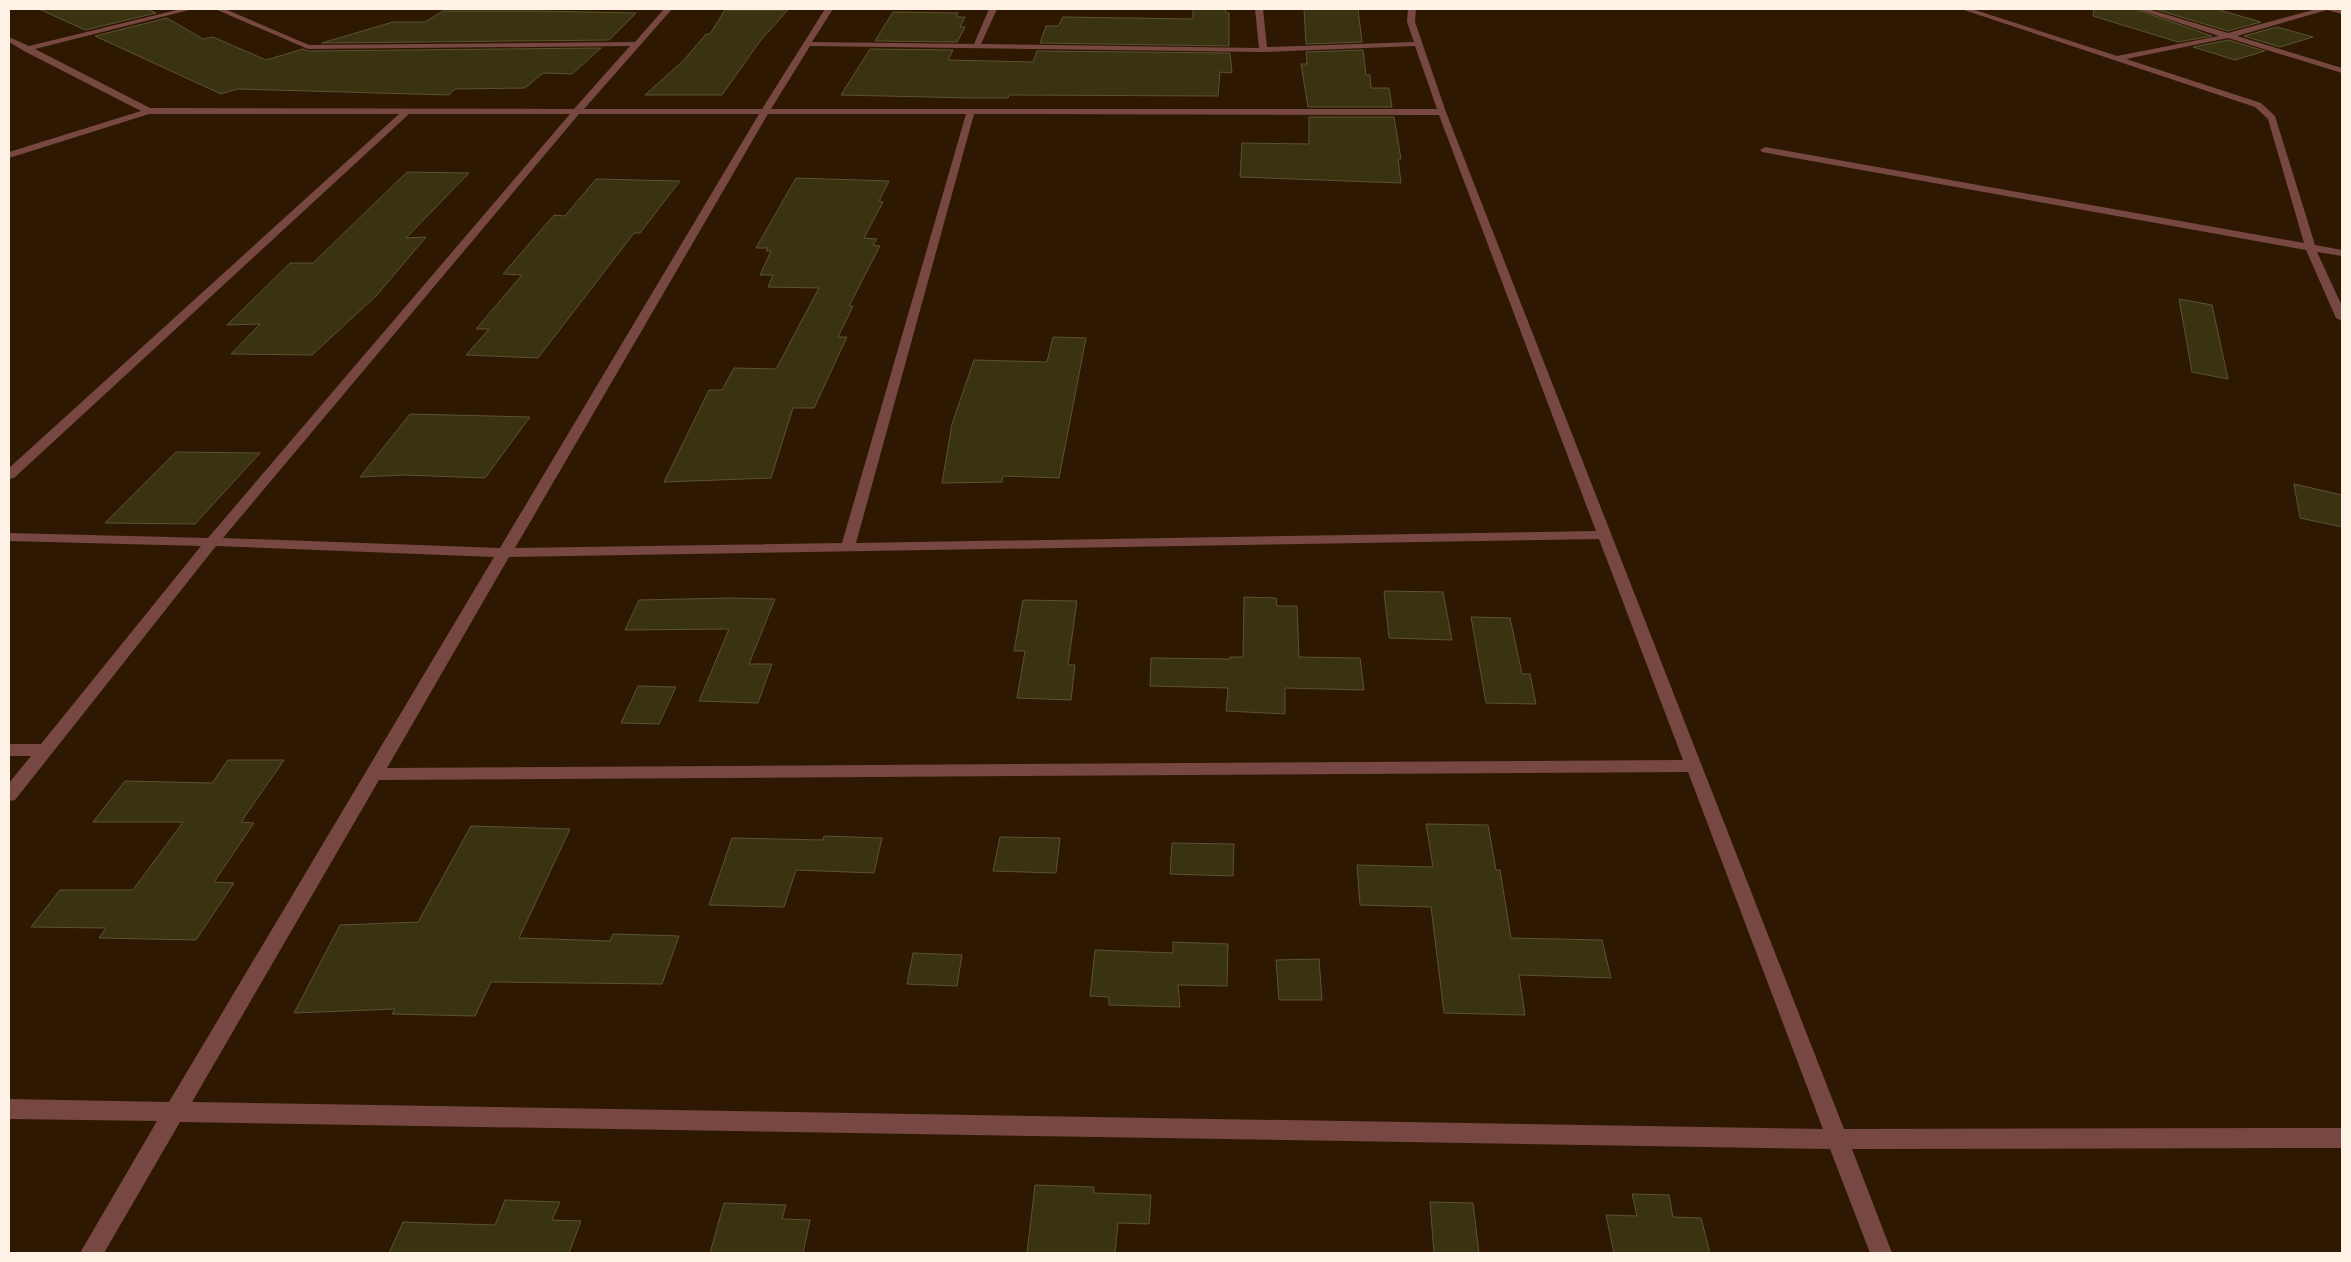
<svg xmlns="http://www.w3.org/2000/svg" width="2351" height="1262" viewBox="0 0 2351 1262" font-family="'Work Sans',sans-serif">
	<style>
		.building { fill: #3a3312; stroke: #5a5332 }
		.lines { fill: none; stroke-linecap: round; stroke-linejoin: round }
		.minor { fill: #774841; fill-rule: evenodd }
	</style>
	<rect width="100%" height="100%" fill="#2f1802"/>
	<!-- building -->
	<g class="building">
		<polygon points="39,9 146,9 156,13 85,30"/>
		<polygon points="1193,9 1225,9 1226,13 1229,13 1229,46 1040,43 1046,26 1058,26 1063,17 1193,19"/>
		<polygon points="1304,9 1358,9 1362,42 1306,44"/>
		<polygon points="2094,9 2135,9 2212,36 2178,42 2093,16"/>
		<polygon points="2154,9 2216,9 2261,22 2228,31"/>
		<polygon points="725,10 788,10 760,41 722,95 645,95 684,60 706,34 710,34"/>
		<polygon points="443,11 534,11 636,13 609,40 322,43 393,22 425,22"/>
		<polygon points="893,12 958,13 956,17 965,17 960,27 965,27 957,42 875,41"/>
		<polygon points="167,18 203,39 213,37 266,60 303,49 308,51 601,48 572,74 543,73 525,88 455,89 449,95 237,89 221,94 95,36"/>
		<polygon points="2277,27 2313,37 2280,47 2244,36"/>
		<polygon points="2228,40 2265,51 2235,60 2193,47"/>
		<polygon points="870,49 953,50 948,60 1033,62 1037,51 1230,53 1232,73 1220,72 1218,96 1009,95 1008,98 971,98 841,95"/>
		<polygon points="1363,50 1366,75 1370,75 1371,88 1389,88 1392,107 1308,107 1301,64 1307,64 1306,52"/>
		<polygon points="1309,117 1394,117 1401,159 1398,159 1401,183 1240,177 1242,143 1309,144"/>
		<polygon points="407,172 469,173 406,238 426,237 377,295 312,355 231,354 260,324 227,325 290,263 313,263"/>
		<polygon points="796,178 889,181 879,201 883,202 864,238 877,239 873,245 880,246 849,306 853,306 838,337 847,337 814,408 793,408 771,478 664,482 709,390 722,390 734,368 776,369 819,288 768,287 773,275 760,275 771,251 766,251 768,248 756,248"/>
		<polygon points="596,179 680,181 640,233 634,233 538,358 466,355 489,329 476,329 522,275 503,274 554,215 565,216"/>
		<polygon points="2179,299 2212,305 2228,379 2192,372"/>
		<polygon points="1053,337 1086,338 1059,478 1003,476 1002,482 942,483 952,424 974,360 1047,362"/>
		<polygon points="410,414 530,417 485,478 404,475 360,477"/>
		<polygon points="176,452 260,453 195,524 105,523"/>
		<polygon points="2294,484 2342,495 2342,527 2300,518"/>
		<polygon points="1384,591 1443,592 1452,640 1389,638"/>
		<polygon points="1244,597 1276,598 1277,606 1297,606 1299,657 1360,658 1364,690 1285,688 1285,714 1226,711 1228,688 1150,686 1151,658 1230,659 1230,657 1243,657"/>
		<polygon points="730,598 775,599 749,664 772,664 758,703 699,701 729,629 625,630 639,600"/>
		<polygon points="1023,600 1077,601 1068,665 1075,665 1071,700 1017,698 1025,651 1014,651"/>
		<polygon points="1471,617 1510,618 1522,674 1530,674 1536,704 1486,703"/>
		<polygon points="638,686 676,687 659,724 621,723"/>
		<polygon points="228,760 284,760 241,822 254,823 214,882 234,883 196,940 99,938 106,928 31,927 60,890 133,890 183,822 93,822 125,781 212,783"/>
		<polygon points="1426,824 1488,825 1496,870 1500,870 1511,938 1602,940 1611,978 1519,975 1525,1015 1444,1013 1431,907 1360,905 1357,865 1433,867"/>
		<polygon points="471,826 570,829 519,938 610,941 613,934 679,936 662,984 491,982 475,1016 392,1014 395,1009 294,1013 340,925 418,922"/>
		<polygon points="824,836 882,838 874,873 796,870 784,907 709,905 732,838 823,840"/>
		<polygon points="1000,837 1060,838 1056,873 993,871"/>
		<polygon points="1172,843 1234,844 1233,876 1170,874"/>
		<polygon points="1173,942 1228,944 1227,986 1178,985 1180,1007 1109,1005 1109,997 1090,996 1095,950 1173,953"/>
		<polygon points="913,953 962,955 957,986 907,984"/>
		<polygon points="1319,959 1322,1000 1279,1000 1276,960"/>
		<polygon points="1035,1185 1094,1187 1094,1193 1151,1195 1149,1224 1118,1223 1115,1253 1027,1253"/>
		<polygon points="1632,1194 1669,1195 1673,1217 1701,1218 1710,1253 1614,1253 1606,1215 1637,1216"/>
		<polygon points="505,1200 560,1202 552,1220 581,1221 569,1253 389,1253 403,1222 495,1225"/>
		<polygon points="1430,1202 1473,1203 1479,1253 1434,1253"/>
		<polygon points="724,1203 786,1205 782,1219 810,1220 803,1253 710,1253"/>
	</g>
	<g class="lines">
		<!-- minor -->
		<g class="minor">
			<path d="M181,9h12l-158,40 115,59 424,1 56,-63 -322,3 -93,-40h10l84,36 326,-3 29,-33h8l-88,100h178l63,-100h8l-21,33 162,2 15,-35h8l-16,35 278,4 -4,-39h8l4,38 147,-5 -7,-20 1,-13h8l-1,13 31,90 398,1017 498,-1v20l-490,1 40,104h-22l-40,-104 -1650,-27 -76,131h-24l77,-132 -148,-2v-20l160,3 325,-545 -278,-11 -201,254 -6,1v-18l22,-27h-22v-12h32l160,-198 -192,-5v-8l199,5 362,-424h-161l-395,364 -5,1v-11l390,-354h-250l-140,44v-6l132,-41 -117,-60 -15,-9v-5l20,9zM810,46l453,6 152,-6 22,63h-666zM579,114h180l-259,434 -277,-10zM768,114h198l-124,429 -327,5zM974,114l465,1 157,416 -740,12zM1599,539l84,221 -1296,8 122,-211zM1688,772l135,357 -1631,-27 187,-322z"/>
			<polygon points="1961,9 1972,9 2117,56 2219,36 2137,9 2148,9 2228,33 2317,9 2342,10 2342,14 2327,10 2237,36 2342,68 2342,73 2228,38 2126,59 2261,103 2275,116 2315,245 2342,250 2342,256 2317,252 2342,306 2342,321 2336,318 2306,250 1762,152 1760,150 1765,147 2304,243 2268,119 2255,107"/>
		</g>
	</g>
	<!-- border -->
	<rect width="2351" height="1262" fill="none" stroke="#fef2e7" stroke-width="20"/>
</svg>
